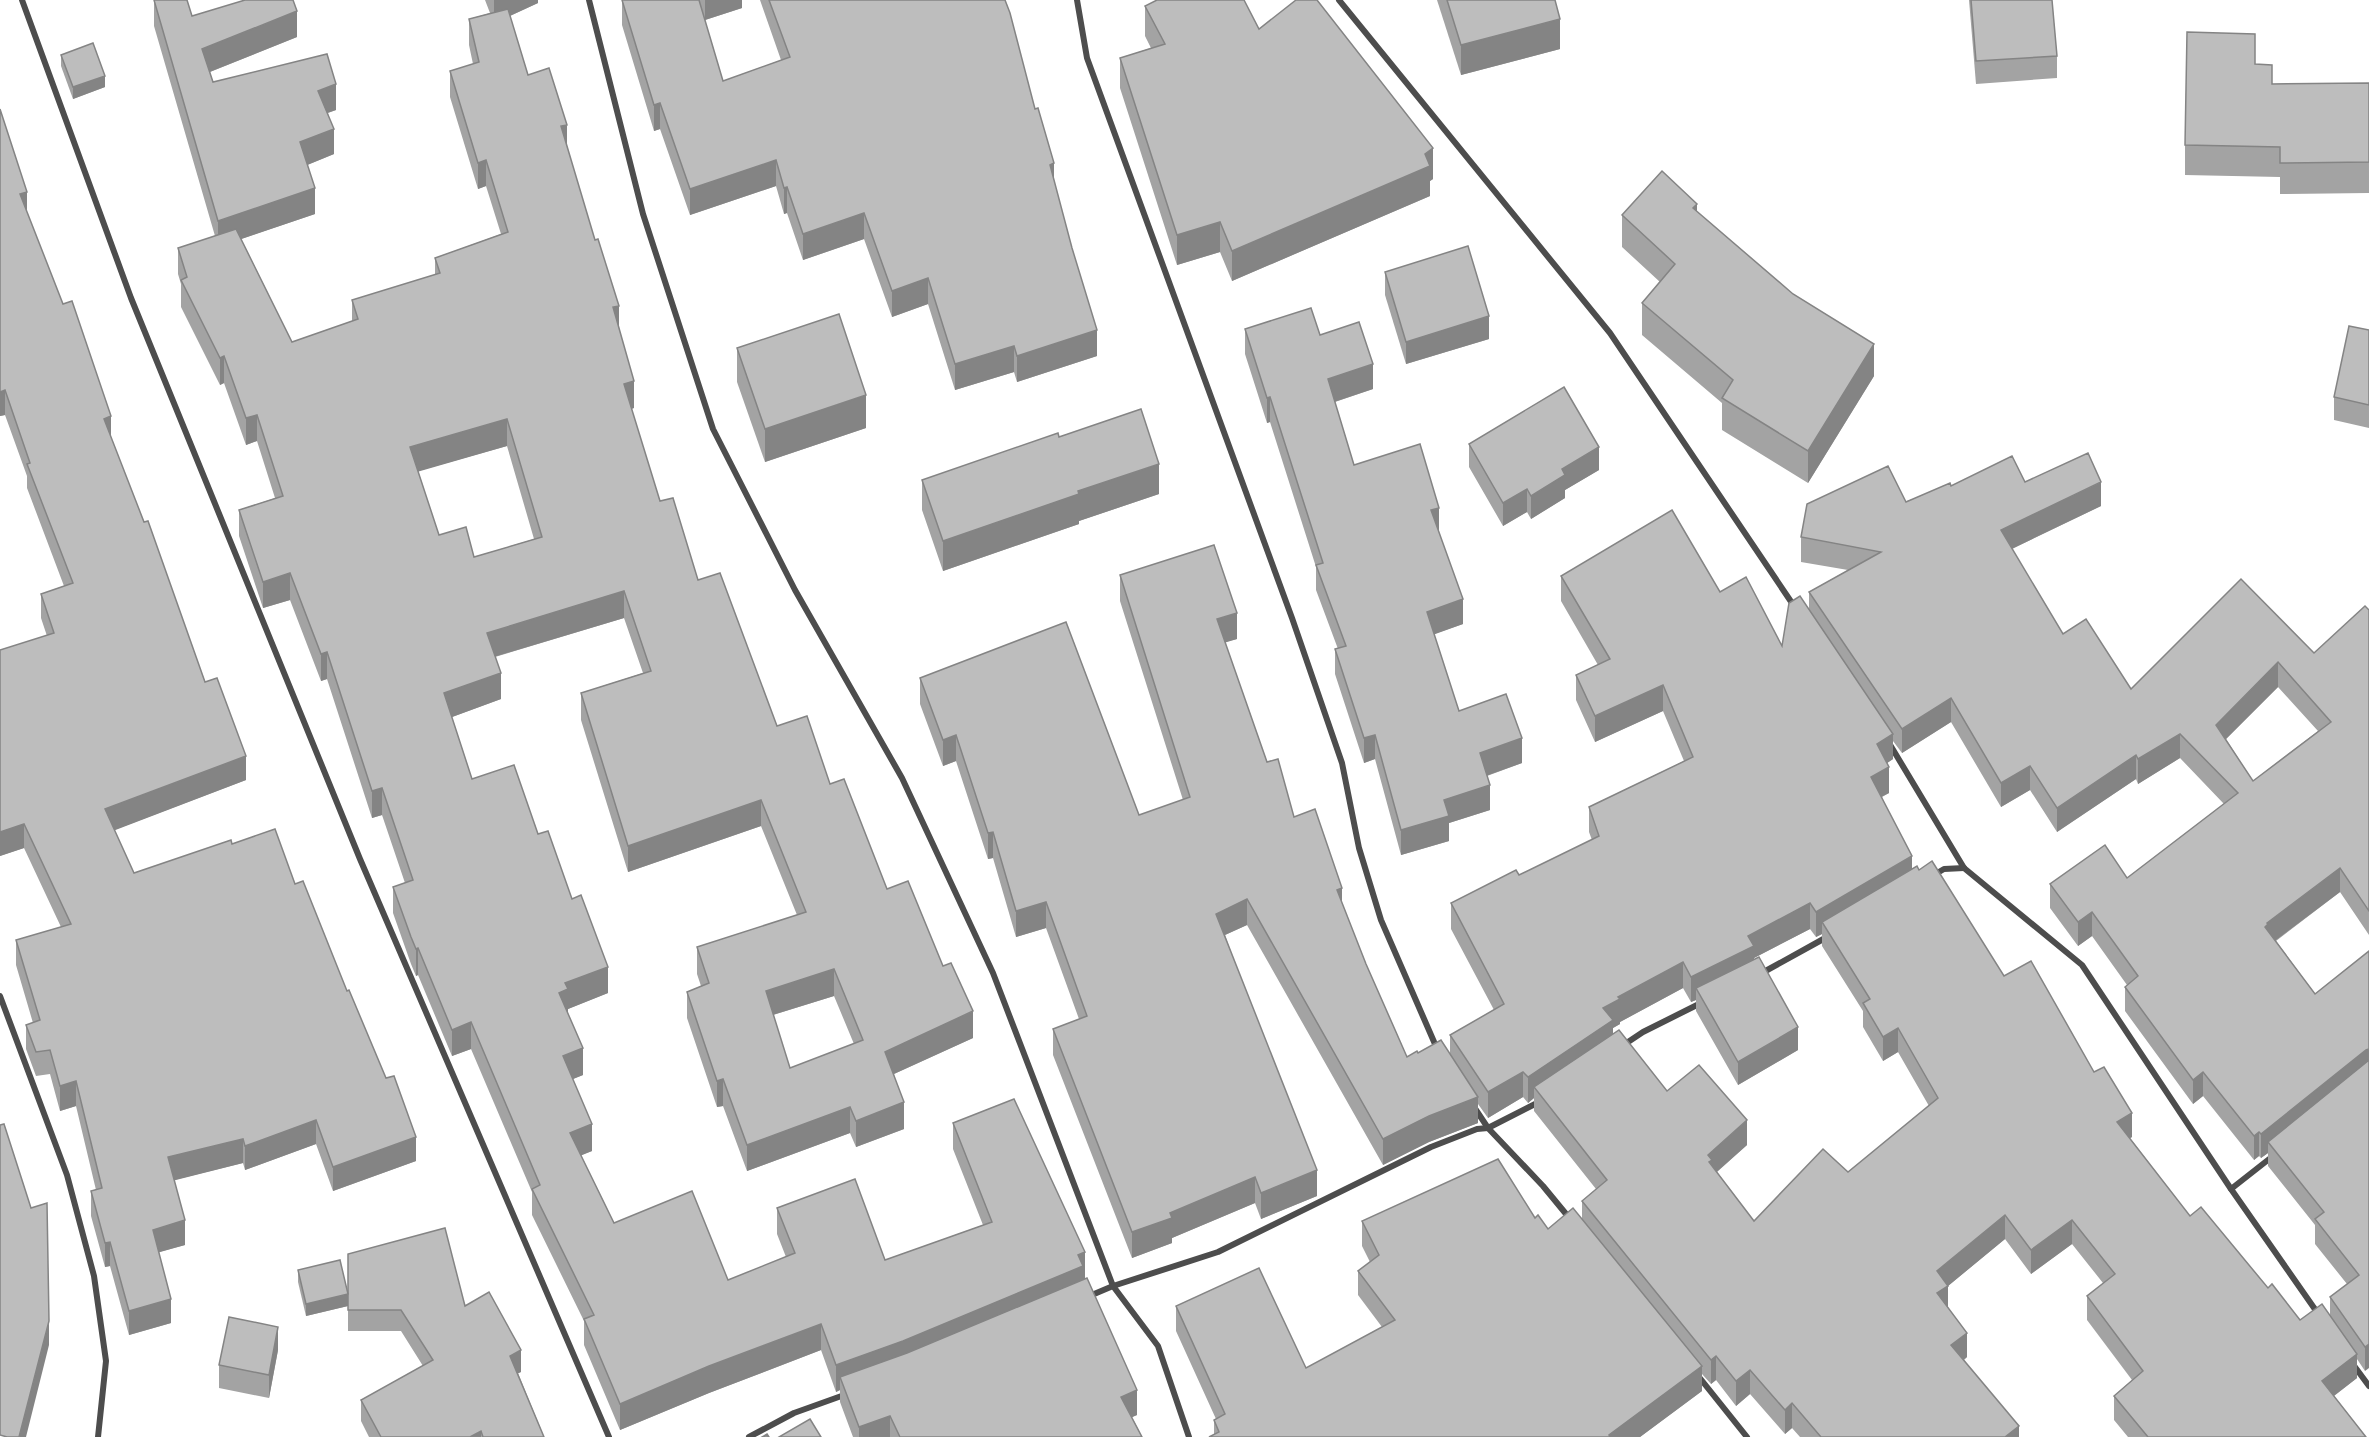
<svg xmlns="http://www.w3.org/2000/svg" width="2369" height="1437" viewBox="0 0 2369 1437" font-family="Cabin,sans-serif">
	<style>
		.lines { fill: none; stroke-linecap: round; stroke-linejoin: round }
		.street { stroke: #4d4d4d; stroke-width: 6 }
		.wall { fill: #a3a3a3; fill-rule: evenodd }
		.shaded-wall { fill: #848484 }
		.building { fill: #bdbdbd; stroke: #848484; stroke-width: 1.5; fill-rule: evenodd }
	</style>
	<rect width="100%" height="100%" fill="#fff"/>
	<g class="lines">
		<!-- street -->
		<g class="street">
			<polyline points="22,0 131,298 360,859 609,1437"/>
			<polyline points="589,0 643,214 713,429 795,590 902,778 993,973 1113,1286 1158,1346 1189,1437"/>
			<polyline points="1077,0 1087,58 1292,618 1342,763 1359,848 1381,920 1438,1051"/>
			<polyline points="1339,0 1610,333 1794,606"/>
			<polyline points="1889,743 1964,868 2082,965 2231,1189 2319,1315"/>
			<polyline points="1932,876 1944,869 1964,868"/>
			<polyline points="1760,974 1827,937"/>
			<polyline points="0,996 67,1175 94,1276 106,1361 98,1437"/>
			<polyline points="1622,1046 1643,1032 1703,1002"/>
			<polyline points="1474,1107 1488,1128 1543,1186 1571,1220"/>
			<polyline points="2231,1189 2273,1156"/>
			<polyline points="1087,1297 1113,1286 1218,1252 1431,1147 1477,1129 1488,1128 1539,1102"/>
			<polyline points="2352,1363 2369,1386"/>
			<polyline points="1699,1377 1747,1437"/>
			<polyline points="749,1437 794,1413 847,1394"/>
		</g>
	</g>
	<!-- wall -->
	<g class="wall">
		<path d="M154,0l38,16 105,21 -87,35 3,10 123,28 -8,3 6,41 -27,11 8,49 -74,25 51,103 60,-21v-21l83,-25v-17l66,-24 -15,-48 -8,3 -28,-92v-26l23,-7 -4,-19v-26l21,-6 -5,-13h53v3l-28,13 18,59 39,71 52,181 15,81 -3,1 29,92 38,79 79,146 53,58 57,105 56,77 30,72 -79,36 10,55 -48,18 -6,-14 -103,38 -24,-65 -6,1 -30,-89v-26l14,-6 -4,-12v-27l100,-32 -36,-89 -133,46 -47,-152v-27l62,-20 -19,-55 -129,39 6,42 -49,18 20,62 66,55 34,65 36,94 -40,16v4l15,62 -10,4 19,72 -11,4 33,68 114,57 58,-23 -9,-23v-26l108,52 98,-35 -30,-76v-26l132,156 -2,1 54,135 -5,2 10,20h-289l-13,-35v-12l-4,2 -15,-42 -112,43 -89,37 -36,-85v-24l-52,-106v-23l-61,-143 -19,7 -34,-81 -2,1 -5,-12 -18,-51v-26l12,-4 -23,-68 -10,3 -45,-139 -6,2 -31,-81 -27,8 -24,-72v-26l36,-12 -18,-57 -11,4 -22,-62 -4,2 -39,-78v-23l-3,-10v-26l37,-12 -61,-210zM507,446l27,93 -60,18 -35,-22 -21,-64zM834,996l20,48 -64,24 -17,-53z"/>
		<polygon points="622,0 742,0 742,8 705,20 723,81 781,60 760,0 1005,0 1054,183 1097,356 1017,382 1014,372 955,390 928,304 892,317 864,239 803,260 787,213 784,214 776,186 690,215 660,129 654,131 622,25"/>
		<polygon points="1437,0 1555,0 1560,49 1461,75"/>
		<polygon points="1969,0 2052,0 2057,56 2057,78 1976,84"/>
		<polygon points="1145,6 1259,29 1433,179 1430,181 1430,196 1232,281 1220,252 1177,265 1120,88 1120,58 1151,48 1145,36"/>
		<polygon points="61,55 105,87 73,99 61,66"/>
		<polygon points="2255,64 2272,84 2369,83 2369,193 2280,194 2280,177 2185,175 2185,145"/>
		<polygon points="27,212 111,437 205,682 246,780 114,830 134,873 232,844 295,884 416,1161 333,1191 316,1144 245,1170 243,1163 174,1180 185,1245 159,1252 171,1323 129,1335 110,1266 105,1267 91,1216 91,1191 96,1190 76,1106 60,1111 50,1074 36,1076 26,1049 26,1025 33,1023 16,965 16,940 61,927 24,848 0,856 0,650 47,636 41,618 41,594 64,586 27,488 27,476 5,415 0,416"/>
		<polygon points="1697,212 1874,376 1808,483 1722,430 1722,403 1642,335 1642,303 1660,282 1622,247 1622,215"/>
		<polygon points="1385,272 1489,339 1406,364 1385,295"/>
		<polygon points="1245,329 1320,335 1373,389 1335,402 1354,465 1439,533 1463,624 1434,634 1459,711 1522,763 1487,776 1490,810 1449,823 1449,841 1401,855 1375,759 1364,763 1335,674 1335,649 1338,649 1316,590 1316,567 1270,422 1267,423 1245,354"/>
		<polygon points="2369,330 2369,428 2334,420 2334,397"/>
		<polygon points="737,348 866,428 765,462 737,382"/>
		<polygon points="1059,437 1159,494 1079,521 1079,524 943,571 922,510 922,480"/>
		<polygon points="1469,444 1599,470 1565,490 1565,498 1531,519 1527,512 1503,526 1469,467"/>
		<path d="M2025,482l76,24 -89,43 51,85 68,55 183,-36 55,-43v325l-29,-43 -64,49 39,53 54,-43 -4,420 -8,-12v19l-23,18 32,41h-238l-14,-17v-24l18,-16 -45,-60v-24l16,-13 -31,-39 -41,30 -26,-35 -57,47v21l19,50 -3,3 55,77h-219l-8,-9 -7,6 -35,-40 -14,12 -20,-26 -5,4 -9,-10v17l-62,46h-431l5,-2v-15l2,-1 -40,-88v-25l130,62 76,-41 -24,-32v-24l12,-9 -8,-16v-25l173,-3 13,11 34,-11v-17l14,-12 -62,-78v-13l-6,5 -5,-6 -35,21 -10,-14v19l-49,19 -46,23 -136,-240 -22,10 92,261 -56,23 -6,-16 -83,35v5l-40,15 -79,-203v-26l26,-10 -33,-91 -30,9 -23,-79 -5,1 -32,-98 -13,5 -23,-62v-26l219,137 44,-15 -63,-199v-26l117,64 -12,3 42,120 27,55 48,86 24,61 41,93 11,-4 32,1v-19l44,-25 -43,-81v-26l68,-28 73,-35 -3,-8v-25l95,-46 -21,-50 -68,31 -19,-42v-25l22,-10 -37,-64v-25l159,16 62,54 27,-36v-18l39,-22 -47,-8v-25l150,-51zM2278,687l40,44 -65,50 -27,-42zM1951,722l50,85 29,-17 27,42 79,-53 2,5 42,-26 44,46 -97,74 -77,6v24l28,38 14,-10 35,49 -2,2v24l68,93 10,-8 51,64 5,-4 2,2 7,-5v13l47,59v19l32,40 -17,13v18l-30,5 -32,-32 -78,-72 -60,-78 2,-1 -38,-65 -90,-96 -85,-106 -7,-1 -30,-72 7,-4 -2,-30 6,-4v-18l9,12zM1810,929l6,8 6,-3v12l41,65v16l20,34 15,-9 31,54 -81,66 -94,49 -37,-49 30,-27 -80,-54 -54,-57v-6l7,-4v-2l63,-34 8,14 5,-2v11l42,74 60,-35 -44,-90v-2z"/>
		<polygon points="348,1254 465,1306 521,1372 518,1373 544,1437 369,1437 361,1421 361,1400 423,1366 401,1331 348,1331"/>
		<polygon points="298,1270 348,1306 306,1316 298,1282"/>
		<polygon points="278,1350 269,1398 219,1388 219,1365"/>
	</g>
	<!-- shaded-wall -->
	<g class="shaded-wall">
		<polygon points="494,0 538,0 538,3 494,23"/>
		<polygon points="705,0 742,0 742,8 705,20"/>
		<polygon points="297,11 297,37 202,75 202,49"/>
		<polygon points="1560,19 1560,49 1461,75 1461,45"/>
		<polygon points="105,76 105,87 73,99 73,87"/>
		<polygon points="336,84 336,110 318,116 318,91"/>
		<polygon points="660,103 660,129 654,131 654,105"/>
		<polygon points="567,125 567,151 561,126"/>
		<polygon points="334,129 334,154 300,168 300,142"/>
		<polygon points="1433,148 1433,179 1430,181 1430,196 1232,281 1232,251 1425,154"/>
		<polygon points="486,160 486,186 478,189 478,163"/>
		<polygon points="776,160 776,186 690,215 690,189"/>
		<polygon points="1054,163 1054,189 1050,165"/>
		<polygon points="787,187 787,213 784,214 784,188"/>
		<polygon points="315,188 315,214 218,247 218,221"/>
		<polygon points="27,192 27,216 20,194"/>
		<polygon points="1697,204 1697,236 1693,208"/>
		<polygon points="864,213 864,239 803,260 803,234"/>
		<polygon points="1220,222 1220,252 1177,265 1177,235"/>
		<polygon points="928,278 928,304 892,317 892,291"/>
		<polygon points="619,306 619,332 613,307"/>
		<polygon points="1489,316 1489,339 1406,364 1406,342"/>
		<polygon points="1097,330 1097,356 1017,382 1017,356"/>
		<polygon points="1874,344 1874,376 1808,483 1808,451"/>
		<polygon points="1014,346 1014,372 955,390 955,364"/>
		<polygon points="224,356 224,383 220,385 220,358"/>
		<polygon points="1373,364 1373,389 1328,404 1328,379"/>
		<polygon points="634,381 634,408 624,411 624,384"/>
		<polygon points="5,390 5,415 0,416 0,392"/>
		<polygon points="866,395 866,428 765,462 765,429"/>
		<polygon points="1270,397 1270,422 1267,423 1267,398"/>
		<polygon points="257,415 257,441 246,445 246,418"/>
		<polygon points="111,416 111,440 104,419"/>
		<polygon points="507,419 507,446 410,474 410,447"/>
		<polygon points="1599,447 1599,470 1565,490 1565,498 1531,519 1531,496 1562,469"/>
		<polygon points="1159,464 1159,494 1079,521 1079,524 943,571 943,541 1078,491"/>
		<polygon points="2101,482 2101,506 2001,554 2001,530"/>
		<polygon points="1527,489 1527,512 1503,526 1503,503"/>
		<polygon points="1439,508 1439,533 1431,510"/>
		<polygon points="290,573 290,600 263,608 263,582"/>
		<polygon points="624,591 624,618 487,659 487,633"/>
		<polygon points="1463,599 1463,624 1427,637 1427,612"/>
		<polygon points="1237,613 1237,639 1217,645 1217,619"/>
		<polygon points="327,652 327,679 321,681 321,654"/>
		<polygon points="2278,662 2278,687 2216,749 2216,725"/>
		<polygon points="501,673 501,699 444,720 444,693"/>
		<polygon points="1663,685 1663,711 1595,742 1595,716"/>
		<polygon points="1951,698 1951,722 1902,753 1902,729"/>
		<polygon points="1893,734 1893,759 1877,770 1877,744"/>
		<polygon points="2180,734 2180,758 2138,784 2138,759"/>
		<polygon points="956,735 956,761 943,766 943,740"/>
		<polygon points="1375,735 1375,759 1364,763 1364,738"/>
		<polygon points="1522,738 1522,763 1480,778 1480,753"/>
		<polygon points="2136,755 2136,779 2057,832 2057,808"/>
		<polygon points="246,756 246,780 105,834 105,809"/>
		<polygon points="2030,766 2030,790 2001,807 2001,783"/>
		<polygon points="1889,767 1889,793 1871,802 1871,777"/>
		<polygon points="1490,785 1490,810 1449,823 1449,841 1401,855 1401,830 1444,800"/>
		<polygon points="382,788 382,815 372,818 372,791"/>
		<polygon points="761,800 761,826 628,872 628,846"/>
		<polygon points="24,824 24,848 0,856 0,832"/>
		<polygon points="993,832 993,858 988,859 988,833"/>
		<polygon points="1912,856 1912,881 1822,922 1822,934 1816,937 1816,912"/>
		<polygon points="2340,868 2340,892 2268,946 2265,927 2267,923"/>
		<polygon points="1342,888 1342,914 1337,890"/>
		<polygon points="1247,899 1247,925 1216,939 1216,914"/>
		<polygon points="1046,902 1046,928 1016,937 1016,911"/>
		<polygon points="1810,903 1810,929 1754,958 1754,971 1696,988 1696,1000 1691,1002 1691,977 1748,936"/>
		<polygon points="2092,912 2092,936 2078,946 2078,922"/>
		<polygon points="418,948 418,975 416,976 416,949"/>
		<polygon points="1683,962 1683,988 1620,1022 1620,1024 1613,1028 1613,1046 1534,1087 1534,1098 1528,1103 1528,1077 1603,1008 1618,997"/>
		<polygon points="608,967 608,993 568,1009 568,1016 559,993 565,983"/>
		<polygon points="834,969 834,996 766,1017 766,991"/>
		<polygon points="973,1011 973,1038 885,1078 885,1052"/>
		<polygon points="471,1022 471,1049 452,1056 452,1030"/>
		<polygon points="1798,1027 1798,1050 1738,1085 1738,1062"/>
		<polygon points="1898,1028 1898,1052 1883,1061 1883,1037"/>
		<polygon points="583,1048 583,1075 563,1083 563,1056"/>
		<polygon points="2369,1049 2369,1073 2268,1142 2268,1153 2261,1158 2261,1134 2366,1050"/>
		<polygon points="1523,1072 1523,1097 1488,1118 1488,1092"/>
		<polygon points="2203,1072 2203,1096 2193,1104 2193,1080"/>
		<polygon points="723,1079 723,1106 717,1107 717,1081"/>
		<polygon points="76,1081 76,1106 60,1111 60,1086"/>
		<polygon points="1478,1097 1478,1123 1429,1142 1383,1165 1383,1139 1429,1116"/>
		<polygon points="904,1102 904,1129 856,1147 856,1121"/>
		<polygon points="850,1107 850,1133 747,1171 747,1145"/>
		<polygon points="2132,1113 2132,1137 2117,1146 2117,1122"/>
		<polygon points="316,1120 316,1144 245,1170 245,1146"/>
		<polygon points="1747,1120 1747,1145 1712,1176 1708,1155"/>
		<polygon points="592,1124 592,1151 570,1160 570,1133"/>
		<polygon points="2259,1132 2259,1156 2254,1160 2254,1136"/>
		<polygon points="416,1137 416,1161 333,1191 333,1167"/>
		<polygon points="243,1139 243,1163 168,1182 168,1157"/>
		<polygon points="1317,1170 1317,1196 1261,1219 1261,1193"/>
		<polygon points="1255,1177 1255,1203 1172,1238 1172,1243 1132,1258 1132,1232 1170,1213"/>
		<polygon points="2005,1215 2005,1239 1948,1286 1948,1310 1937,1318 1937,1271"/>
		<polygon points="185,1220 185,1245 153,1254 153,1230"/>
		<polygon points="2072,1220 2072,1244 2031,1274 2031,1250"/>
		<polygon points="110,1242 110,1266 105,1267 105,1243"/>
		<polygon points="1085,1252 1085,1279 1083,1279 1083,1293 840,1377 840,1390 836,1392 836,1365"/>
		<polygon points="348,1294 348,1306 306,1316 306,1304"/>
		<polygon points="171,1299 171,1323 129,1335 129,1311"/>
		<polygon points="49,1321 49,1345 26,1437 19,1437"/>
		<polygon points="821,1324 821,1350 709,1393 620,1430 620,1404 709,1366"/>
		<polygon points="278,1327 278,1350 269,1398 269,1375"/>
		<polygon points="1967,1333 1967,1357 1951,1369 1951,1345"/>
		<polygon points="2369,1344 2369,1368 2365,1371 2365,1347"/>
		<polygon points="521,1350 521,1372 510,1377 510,1356"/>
		<polygon points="2357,1354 2357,1378 2322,1405 2322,1381"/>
		<polygon points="1716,1356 1716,1380 1711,1384 1711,1360"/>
		<polygon points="1702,1366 1702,1391 1640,1437 1609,1437 1609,1435"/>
		<polygon points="1750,1370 1750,1394 1736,1406 1736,1381"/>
		<polygon points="1137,1390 1137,1415 1121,1422 1121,1397"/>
		<polygon points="1792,1403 1792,1428 1785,1434 1785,1410"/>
		<polygon points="890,1416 890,1437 859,1437 859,1427"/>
		<polygon points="2019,1426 2019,1437 2005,1437"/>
		<polygon points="481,1431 481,1437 470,1437"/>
	</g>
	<!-- building -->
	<g class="building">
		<polygon points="154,0 187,0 192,16 245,0 293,0 297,11 202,49 213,82 327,54 336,84 318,91 334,129 300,142 315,188 218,221"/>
		<polygon points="622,0 699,0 723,81 790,57 769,0 1005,0 1010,13 1035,109 1038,108 1054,163 1050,165 1072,248 1097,330 1017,356 1014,346 955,364 928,278 892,291 864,213 803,234 787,187 784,188 776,160 690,189 660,103 654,105"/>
		<polygon points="1157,0 1244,0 1259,29 1296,0 1317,0 1433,148 1425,154 1430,166 1232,251 1220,222 1177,235 1120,58 1165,44 1145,6"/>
		<polygon points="1447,0 1555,0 1560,19 1461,45"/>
		<polygon points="1971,0 2052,0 2057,56 1976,61"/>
		<path d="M508,9l20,66 21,-7 18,57 -6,1 34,114 3,-1 21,67 -6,1 21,74 -10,3 36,117 13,-3 25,82 22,-7 57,153 30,-10 23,68 14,-5 43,110 21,-8 35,85 8,-3 22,48 -88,41 19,50 -48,19 -6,-14 -103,38 -24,-66 -6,2 -30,-89 22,-9 -12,-36 109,-35 -45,-112 -133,46 -47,-153 70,-22 -27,-80 -137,42 14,40 -57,20 28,86 42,-14 24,69 10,-3 24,68 9,-4 27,72 -43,16 3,6 -9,4 24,55 -20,8 29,68 -22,9 44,90 78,-32 36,89 67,-27 -18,-45 78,-29 30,81 107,-38 -39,-99 61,-24 71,153 -7,3 5,11 -180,75 -67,24 -15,-41 -112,42 -89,38 -36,-85 10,-4 -62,-126 8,-4 -69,-163 -19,8 -34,-82 -2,1 -5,-12 -18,-50 20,-7 -31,-92 -10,3 -45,-139 -6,2 -31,-81 -27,9 -24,-72 44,-14 -26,-81 -11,3 -22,-62 -4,2 -39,-78 6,-3 -9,-29 58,-19 56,113 66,-23 -6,-19 88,-27 -5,-15 73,-26 -22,-72 -8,3 -28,-92 29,-9 -10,-43zM507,419l35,118 -68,20 -8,-30 -27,8 -29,-88zM834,969l29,71 -73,28 -24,-77z"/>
		<polygon points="2187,32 2255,34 2255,64 2272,65 2272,84 2369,83 2369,162 2280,163 2280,147 2185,145"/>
		<polygon points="93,43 105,76 73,87 61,55"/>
		<polygon points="0,109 27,192 20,194 63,304 72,301 111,416 104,419 144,522 148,521 205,682 217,678 246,756 105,809 134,873 231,840 232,844 275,829 295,884 303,881 347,991 349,990 386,1078 394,1076 416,1137 333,1167 316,1120 245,1146 243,1139 168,1157 185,1220 153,1230 171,1299 129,1311 110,1242 105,1243 91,1191 102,1188 76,1081 60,1086 50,1050 36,1052 26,1025 40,1020 16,940 71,924 24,824 0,832 0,650 54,633 41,594 73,583 27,464 30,463 5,390 0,392"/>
		<polygon points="1662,171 1697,204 1693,208 1793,294 1874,344 1808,451 1722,398 1733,380 1642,303 1675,264 1622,215"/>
		<polygon points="1468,246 1489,316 1406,342 1385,272"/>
		<polygon points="1311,308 1320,335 1359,322 1373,364 1328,379 1354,465 1420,444 1439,508 1431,510 1463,599 1427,612 1459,711 1506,694 1522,738 1480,753 1490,785 1444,800 1449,816 1401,830 1375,735 1364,738 1335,649 1346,646 1316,565 1323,563 1270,397 1267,398 1245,329"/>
		<polygon points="839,314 866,395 765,429 737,348"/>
		<polygon points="2349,326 2369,330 2369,405 2334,397"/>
		<polygon points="1564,387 1599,447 1562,469 1565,475 1531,496 1527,489 1503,503 1469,444"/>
		<polygon points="1141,409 1159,464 1078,491 1079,494 943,541 922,480 1058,433 1059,437"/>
		<path d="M2088,453l13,29 -100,48 62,104 23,-15 45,70 110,-110 73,74 51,-47 4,4v301l-29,-43 -73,55 1,1 -3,3 50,67 54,-43v98l-3,1 -105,84 -2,-2 -5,4 -51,-64 -10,8 -68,-93 13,-11 -46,-64 -14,10 -28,-38 55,-39 22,33 111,-85 -58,-59 -42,25 -2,-4 -79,53 -27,-42 -29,17 -50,-85 -49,31 -93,-137 72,-40 -80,-15 6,-33 81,-38 18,36 44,-19 1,3 61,-30 13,26zM2278,662l53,60 -78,59 -37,-56z"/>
		<polygon points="1672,510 1720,592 1746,577 1782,646 1789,603 1800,596 1893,734 1877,744 1889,767 1871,777 1912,856 1816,912 1810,903 1748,936 1754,946 1691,977 1683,962 1618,997 1620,999 1603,1008 1613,1020 1528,1077 1523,1072 1488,1092 1450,1035 1504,1004 1451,903 1516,870 1519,875 1599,836 1589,807 1693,757 1663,685 1595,716 1576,675 1610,659 1561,576"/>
		<polygon points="1214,545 1237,613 1217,619 1267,762 1278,759 1294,817 1315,809 1342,888 1337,890 1366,964 1407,1057 1417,1051 1418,1053 1441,1040 1478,1097 1429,1116 1383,1139 1247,899 1216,914 1317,1170 1261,1193 1255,1177 1170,1213 1172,1218 1132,1232 1053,1029 1087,1016 1046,902 1016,911 993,832 988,833 956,735 943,740 920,678 1066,622 1139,815 1190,797 1120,575"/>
		<polygon points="1932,861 2004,976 2031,961 2094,1072 2104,1067 2132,1113 2117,1122 2190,1216 2201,1207 2268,1288 2272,1284 2300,1320 2322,1304 2357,1354 2322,1381 2366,1437 2148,1437 2114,1396 2143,1371 2087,1296 2115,1274 2072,1220 2031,1250 2005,1215 1937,1271 1948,1286 1937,1293 1967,1333 1951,1345 2019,1426 2005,1437 1821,1437 1792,1403 1785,1410 1750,1370 1736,1381 1716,1356 1711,1360 1582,1201 1607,1180 1534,1087 1619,1030 1667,1091 1699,1065 1747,1120 1708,1155 1712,1160 1709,1162 1754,1221 1823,1149 1848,1172 1938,1098 1898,1028 1883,1037 1863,1003 1870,999 1822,922 1917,866 1919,870"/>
		<polygon points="1759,957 1798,1027 1738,1062 1696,988"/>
		<polygon points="2369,1060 2369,1344 2365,1347 2330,1297 2359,1275 2315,1219 2324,1212 2268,1142"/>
		<polygon points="4,1124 31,1208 47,1203 49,1321 19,1437 7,1437 0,1435 0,1125"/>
		<polygon points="1498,1159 1535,1218 1538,1215 1548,1229 1573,1208 1702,1366 1609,1435 1610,1437 1209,1437 1219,1432 1214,1420 1225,1414 1176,1306 1259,1268 1306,1368 1395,1320 1358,1271 1379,1255 1362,1221"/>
		<polygon points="445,1228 465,1306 489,1292 521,1350 510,1356 544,1437 483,1437 481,1431 470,1437 381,1437 361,1400 433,1360 401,1310 348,1310 348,1254"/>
		<polygon points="340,1260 348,1294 306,1304 298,1270"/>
		<polygon points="1087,1278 1137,1390 1121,1397 1142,1437 900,1437 890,1416 859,1427 840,1377 907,1353"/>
		<polygon points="229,1317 278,1327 269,1375 219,1365"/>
		<polygon points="810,1419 821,1437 779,1437"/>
		<polygon points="767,1434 769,1437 762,1437"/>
	</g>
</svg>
